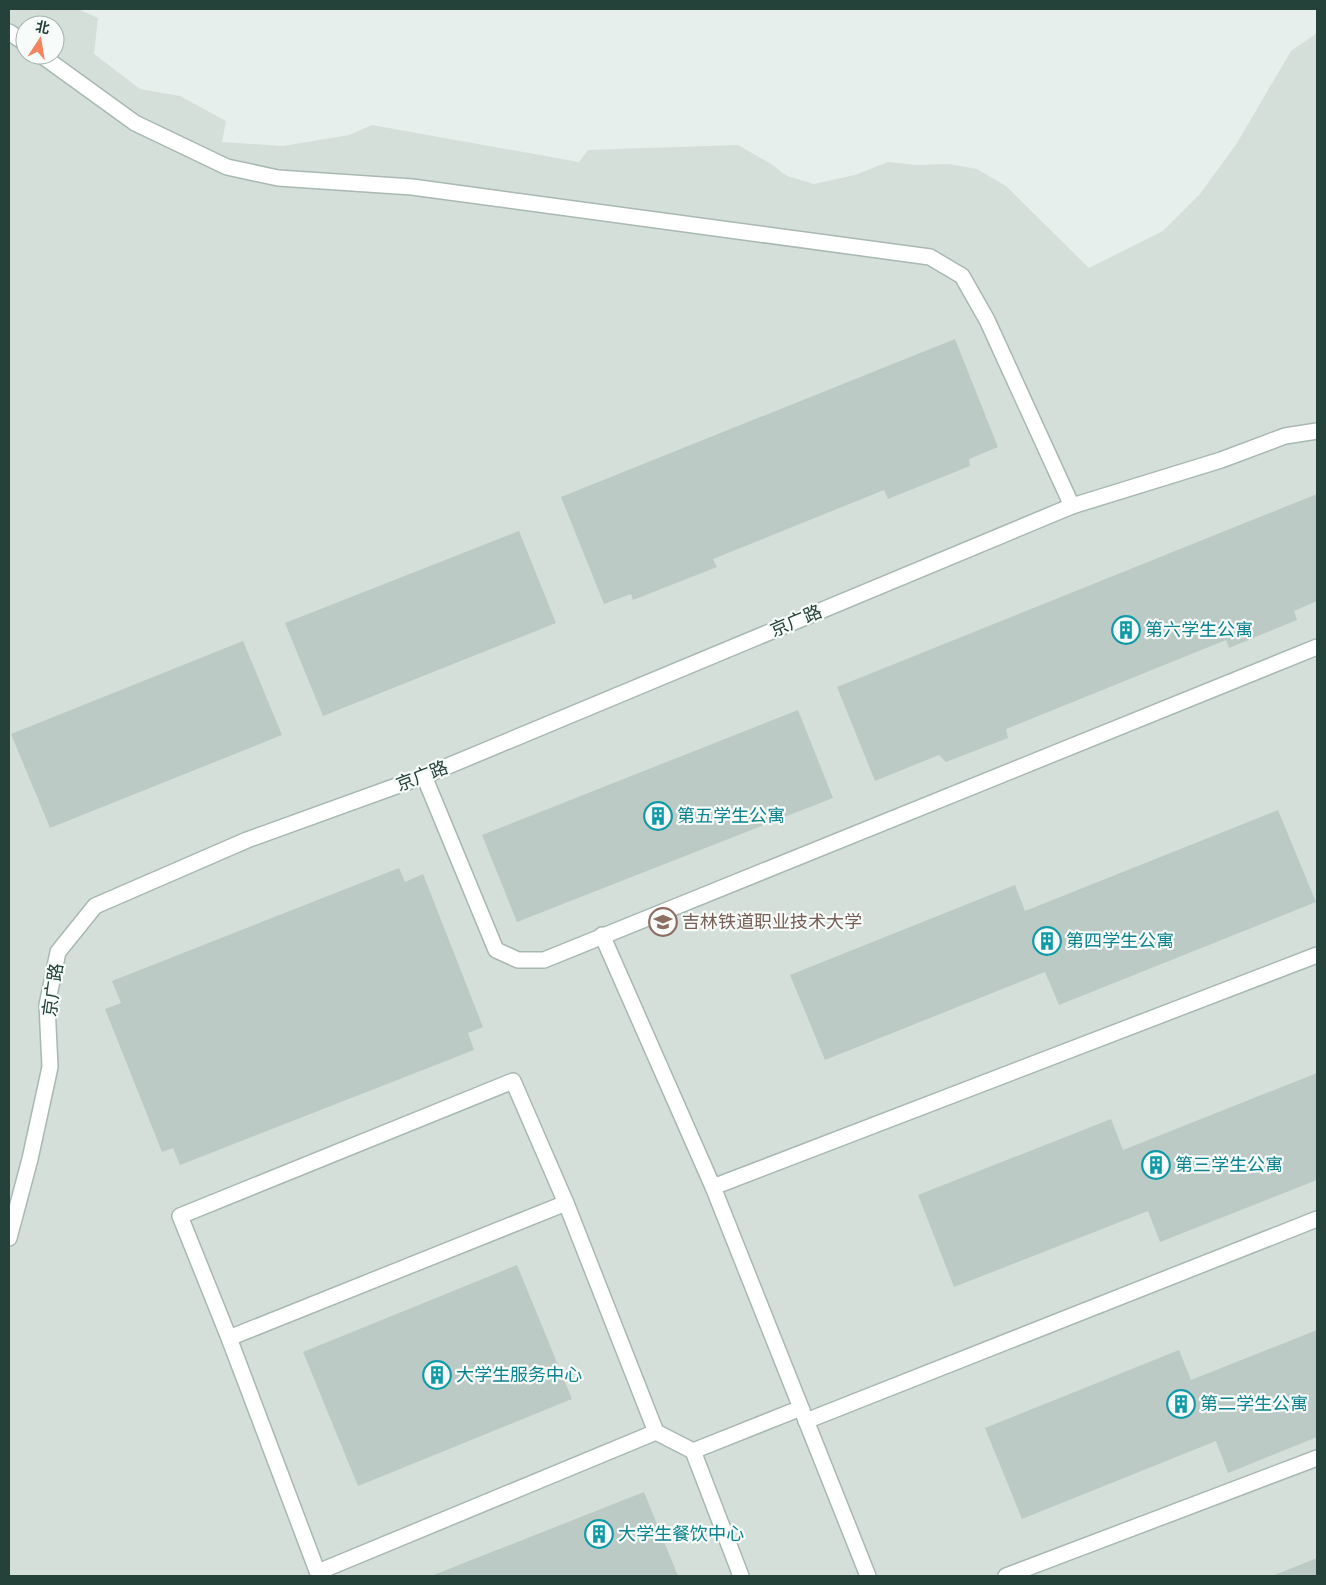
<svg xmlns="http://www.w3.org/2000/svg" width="1326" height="1585" viewBox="0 0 1326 1585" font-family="'Titillium Web','Noto Sans SC',sans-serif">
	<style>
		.built { fill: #d4dfda; fill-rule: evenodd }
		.building { fill: #bbcac4 }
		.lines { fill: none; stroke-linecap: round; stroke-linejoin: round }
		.lane-casing { stroke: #a8b8b2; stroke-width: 18 }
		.lane { stroke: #fff; stroke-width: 15 }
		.labels { text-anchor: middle; stroke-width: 4.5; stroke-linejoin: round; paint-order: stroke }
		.street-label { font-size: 18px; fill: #24423a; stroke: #f7fbf9 }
		.culture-label { font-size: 18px; fill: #0d838f; stroke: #f7fbf9; text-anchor: start }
		.education-label { font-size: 18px; fill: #785e54; stroke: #f7fbf9; text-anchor: start }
	</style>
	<rect width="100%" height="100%" fill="#e6efeb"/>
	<!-- built -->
	<path class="built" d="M9,9h69l20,9 -4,36 46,35 40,7 46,25 -4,21 61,4 66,-11 23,-10 207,37 9,-12 150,-5 33,19 16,12 27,8 41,-9 33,-13 28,3 33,-1 28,5 29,17 83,82 74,-37 37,-37 37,-51 54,-92 26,-18v1543h-1308zM25,25h30v30h-30z"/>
	<!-- building -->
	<g class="building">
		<polygon points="955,339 998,447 969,459 970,466 888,499 884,490 713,559 717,567 633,600 631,594 604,604 561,497"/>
		<polygon points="1317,494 1317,601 1294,611 1297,620 1229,648 1226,640 1006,729 1008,738 946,762 939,755 875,781 837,687"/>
		<polygon points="519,531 556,623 323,716 285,623"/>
		<polygon points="243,641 282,735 50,828 11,734"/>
		<polygon points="798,710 833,798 517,922 482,835"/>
		<polygon points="1278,810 1316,902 1059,1005 1045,972 825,1060 790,975 1015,885 1025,911"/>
		<polygon points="399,868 405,882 423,874 483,1027 468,1033 474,1050 180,1165 173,1148 162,1152 105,1009 121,1003 112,981"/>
		<polygon points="1317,1073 1317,1180 1160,1242 1148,1211 954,1287 918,1195 1111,1119 1123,1150"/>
		<polygon points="517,1265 572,1399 358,1486 303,1352"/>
		<polygon points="1317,1330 1317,1437 1228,1473 1216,1441 1022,1519 985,1428 1179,1350 1191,1380"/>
		<polygon points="644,1492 678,1576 431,1576"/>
		<polygon points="1317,1558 1317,1576 1272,1576"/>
	</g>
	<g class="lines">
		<defs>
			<g id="lane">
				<polyline points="9,32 25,43"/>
				<polyline points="41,55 135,123 227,167 278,178 412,187 930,257 962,276 987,320 1072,506"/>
				<polyline points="424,776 496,950 518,960 544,960 1317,647"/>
				<polyline points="602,935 713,1187 868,1576"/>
				<polyline points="713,1187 1317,955"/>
				<polyline points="9,1238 30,1159 50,1067 47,1005 58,952 95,906 247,840 424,776 1072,506 1221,460 1285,436 1317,431"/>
				<polyline points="229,1338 566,1203"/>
				<polyline points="806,1421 1317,1219"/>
				<polyline points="693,1451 801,1408"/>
				<polyline points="318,1572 656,1432"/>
				<polyline points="319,1576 229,1338 180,1216 513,1081 566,1203 656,1432 693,1451 741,1576"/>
				<polyline points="1006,1576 1317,1458"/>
			</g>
		</defs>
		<!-- lane casing -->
		<use href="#lane" class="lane-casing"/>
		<!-- lane -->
		<use href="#lane" class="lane"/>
	</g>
	<!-- icons -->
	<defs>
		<symbol id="building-ring" viewBox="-11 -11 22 22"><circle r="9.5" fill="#f7fbf9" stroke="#0f9aa8" stroke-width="1.5"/><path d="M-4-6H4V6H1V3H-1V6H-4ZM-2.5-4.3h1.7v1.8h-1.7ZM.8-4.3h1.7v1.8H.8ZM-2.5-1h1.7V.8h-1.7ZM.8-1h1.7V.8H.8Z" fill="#0f9aa8"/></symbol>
		<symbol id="university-ring" viewBox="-11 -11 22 22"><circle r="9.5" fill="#f7fbf9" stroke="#8d6e63" stroke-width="1.5"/><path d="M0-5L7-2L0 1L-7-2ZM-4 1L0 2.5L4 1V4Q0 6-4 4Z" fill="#8d6e63"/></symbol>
	</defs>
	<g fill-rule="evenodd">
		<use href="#building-ring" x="1110" y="614" width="32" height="32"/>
		<use href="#building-ring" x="642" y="800" width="32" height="32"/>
		<use href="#university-ring" x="647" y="906" width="32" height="32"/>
		<use href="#building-ring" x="1031" y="925" width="32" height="32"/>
		<use href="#building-ring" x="1140" y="1149" width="32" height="32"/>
		<use href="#building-ring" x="421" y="1359" width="32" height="32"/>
		<use href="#building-ring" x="1165" y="1388" width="32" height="32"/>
		<use href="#building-ring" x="583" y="1518" width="32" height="32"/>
	</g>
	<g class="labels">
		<!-- street labels -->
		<g class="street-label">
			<text transform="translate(796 621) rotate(-23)" y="6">京广路</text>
			<text transform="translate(422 776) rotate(-21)" y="6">京广路</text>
			<text transform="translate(53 990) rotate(-82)" y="6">京广路</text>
		</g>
		<!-- culture labels -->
		<g class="culture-label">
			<text x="1145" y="636">第六学生公寓</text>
			<text x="677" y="822">第五学生公寓</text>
			<text x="1066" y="947">第四学生公寓</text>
			<text x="1175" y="1171">第三学生公寓</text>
			<text x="456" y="1381">大学生服务中心</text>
			<text x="1200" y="1410">第二学生公寓</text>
			<text x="618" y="1540">大学生餐饮中心</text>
		</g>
		<!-- education labels -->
		<g class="education-label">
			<text x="682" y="928">吉林铁道职业技术大学</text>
		</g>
	</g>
	<!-- border -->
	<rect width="1326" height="1585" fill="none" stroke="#24423a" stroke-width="20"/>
	<!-- north arrow -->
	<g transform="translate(40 40) rotate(12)"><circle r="24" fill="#f7fbf9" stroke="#a3b1ad"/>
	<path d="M0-4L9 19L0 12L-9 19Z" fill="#f4845f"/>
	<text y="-8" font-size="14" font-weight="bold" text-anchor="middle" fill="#24423a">北</text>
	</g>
</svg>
